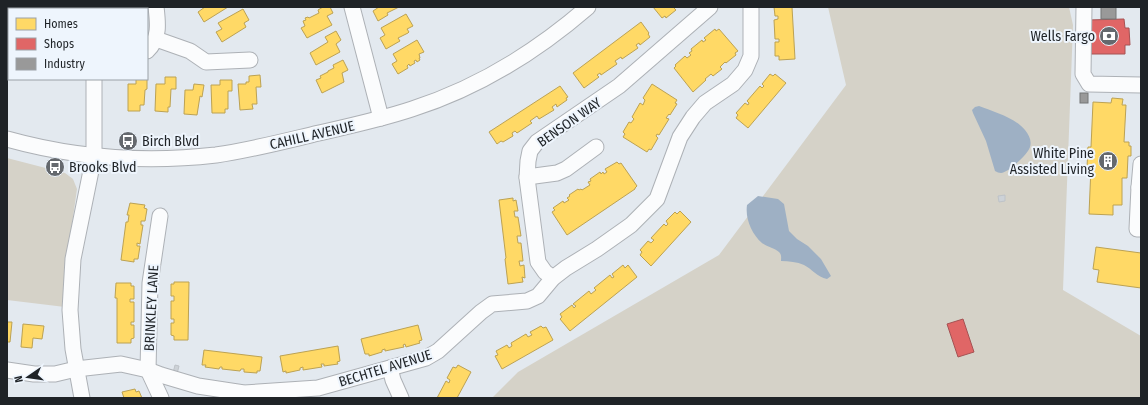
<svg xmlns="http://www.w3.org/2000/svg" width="1148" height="405" viewBox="0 0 1148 405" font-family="'Fira Sans Condensed',sans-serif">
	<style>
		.green { fill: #d5d2c8 }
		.water { fill: #9eb0c4 }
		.homes { fill: #ffd966; stroke: #bca253 }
		.shops { fill: #e06666; stroke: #a65253 }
		.industry { fill: #999; stroke: #747677 }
		.building { fill: #cdd2d7; stroke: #bec3c8 }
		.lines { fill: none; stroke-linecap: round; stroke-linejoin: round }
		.minor-casing { stroke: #adb1b6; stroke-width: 17 }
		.minor { stroke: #fbfcfd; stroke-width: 15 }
		.labels { text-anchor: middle; stroke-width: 4; stroke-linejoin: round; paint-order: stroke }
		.poi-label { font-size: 14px; fill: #1f2327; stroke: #eef5fd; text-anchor: end }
		.street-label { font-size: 14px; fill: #1f2327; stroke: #eef5fd }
	</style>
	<rect width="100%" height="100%" fill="#e3e9ef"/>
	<!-- green -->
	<g class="green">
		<polygon points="828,7 1069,7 1073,25 1063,290 1141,336 1141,398 492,398 518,372 719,255 846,85"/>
		<polygon points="7,158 65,173 73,179 77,189 68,252 65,307 7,300"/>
	</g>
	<!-- water -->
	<g class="water">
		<path d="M979,106c15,6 35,11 46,24 4,5 7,11 5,17 -2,7 -22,26 -29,26 -2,0 -4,-1 -6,-2l-9,-30 -13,-28 -1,-3 3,-3z"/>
		<path d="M758,196l20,3 6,5 5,27 8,8 11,7 13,13 10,17 -4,3c-10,-2 -15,-10 -23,-14 -7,-3 -15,-4 -23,-4 0,-3 1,-6 -2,-9 -4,-4 -12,-5 -17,-9 -10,-9 -17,-24 -15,-38z"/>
	</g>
	<!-- homes -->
	<g class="homes">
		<polygon points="205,7 228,7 204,22 198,12"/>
		<polygon points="323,7 330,7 333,13 327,16 332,25 307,38 301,28 305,26 303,21 306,20 305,18 308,17 309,18 319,13 318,10"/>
		<polygon points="379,7 399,7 387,13 388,15 378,21 373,11"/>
		<polygon points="653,7 676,7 674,8 676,10 666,18 665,16 662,18"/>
		<polygon points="774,7 792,7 795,59 779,60 779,56 775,56 775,42 779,42 779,39 775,39 774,20 778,19 778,16 775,16"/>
		<polygon points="243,9 249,20 244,23 246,27 222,42 216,32 222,29 218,23"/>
		<polygon points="406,14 413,26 407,29 409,32 408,33 398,38 400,41 386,49 380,38 385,35 381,28"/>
		<polygon points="641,22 649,33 648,34 650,37 640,45 639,43 636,45 638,48 622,59 621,57 615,61 617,64 601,75 600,73 597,75 599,77 584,88 573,73"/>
		<polygon points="715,29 716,31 719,29 738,51 735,53 736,55 726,63 725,62 720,67 722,69 713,76 711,74 705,79 706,80 693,92 674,68 676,66 675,65 685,56 687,58 691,55 689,53 692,51 691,49 702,40 703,42 706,40 704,38"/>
		<polygon points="336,31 341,40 336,44 340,52 316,65 310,53 328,42 325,37"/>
		<polygon points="417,40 424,52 419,54 420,58 419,58 420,60 417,62 416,60 414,61 415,63 410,66 409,64 407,66 408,68 398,74 392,64 397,61 393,54"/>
		<polygon points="7,45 9,46 9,67 7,66"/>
		<polygon points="343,60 348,70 342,73 344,82 322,93 316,80 321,78 320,76 328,72 328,71 334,68 333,65"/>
		<polygon points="770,74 773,76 775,74 786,83 748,128 736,118 738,115 736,113 745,103 748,105 749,103 747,101 760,86 762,88 764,86 762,84"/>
		<polygon points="260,75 261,87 256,87 257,104 252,104 253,109 240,110 238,84 246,84 246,82 249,82 249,76"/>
		<polygon points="147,77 147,89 145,90 144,105 140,105 140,111 128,111 128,84 136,84 136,79 147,79"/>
		<polygon points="165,77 176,77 176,89 171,89 170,107 168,107 168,112 155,111 156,84 165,84"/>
		<polygon points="220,80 232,80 232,91 228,91 228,109 225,109 225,113 212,113 211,85 220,85"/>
		<polygon points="194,84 204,85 202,97 200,96 197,115 184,114 185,90 193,90"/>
		<polygon points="652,84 677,100 675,103 677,104 670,115 669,114 666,118 669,119 659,135 657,134 656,136 658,138 651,150 649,149 647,152 623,137 625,134 623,132 629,122 631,123 634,119 632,117 640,103 643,105 645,100 643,98"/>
		<polygon points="560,86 568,97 566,98 567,100 557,107 556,104 552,107 554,110 539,119 537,116 530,121 532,123 517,133 515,131 512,133 513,136 503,142 501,141 497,144 489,132"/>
		<polygon points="1112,98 1123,99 1122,105 1126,105 1124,142 1129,142 1129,146 1131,146 1131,156 1128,156 1127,178 1122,178 1122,205 1113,205 1113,215 1089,214 1091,167 1087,167 1088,147 1091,147 1093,102 1111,103"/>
		<polygon points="617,162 619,164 621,163 637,186 635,188 635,189 567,235 552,212 555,210 553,208 563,201 564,203 569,200 567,198 570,196 569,195 578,189 579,190 581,189 582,190 590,185 588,182 591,181 590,179 600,172 601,174 603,172 604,174 607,172 605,169"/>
		<polygon points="513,198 513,201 516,200 518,211 514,211 515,217 518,217 521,236 517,236 518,243 521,243 523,261 519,261 520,266 524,265 525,278 522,277 523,282 508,284 505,259 506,258 499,200"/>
		<polygon points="130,203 145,205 144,208 147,209 145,221 141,221 141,225 143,225 140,244 137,243 137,246 140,246 138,259 134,259 134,262 121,260 126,222 128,222 129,215 127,215"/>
		<polygon points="680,211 691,222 651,266 640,255 642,252 640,250 648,241 651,243 654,240 651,238 664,224 666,226 668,224 666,221 675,212 677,214"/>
		<polygon points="1096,247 1141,253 1141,288 1097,282 1099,270 1093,269"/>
		<polygon points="623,265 625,268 628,265 637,277 570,331 560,319 562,317 560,314 572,305 574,308 576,306 573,304 589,291 591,294 596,290 594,288 610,275 612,278 614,277 612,274"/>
		<polygon points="174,282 189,282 188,340 174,340 174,336 171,335 171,323 174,323 174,319 171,319 171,301 174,301 174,296 171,296 171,284 174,284"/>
		<polygon points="116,283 131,283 131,286 134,286 134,299 130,299 130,302 134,302 134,322 131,322 131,325 134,325 134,338 131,339 131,343 117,343 117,298 115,298"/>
		<polygon points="7,322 12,322 10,342 7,342"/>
		<polygon points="23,324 44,326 42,339 33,338 32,348 21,347"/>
		<polygon points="418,325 422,340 419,341 420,343 406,347 405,344 403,345 404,347 385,351 385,349 382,350 382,352 369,356 369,354 365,354 361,339"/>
		<polygon points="541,326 543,328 546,327 553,340 502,369 495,356 498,355 496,351 507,345 509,348 512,346 511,343 526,334 528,337 532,335 530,332"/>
		<polygon points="338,346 340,361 337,362 338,364 324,366 324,364 321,364 322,367 303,370 303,367 300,368 300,370 286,373 286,371 283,372 280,356"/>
		<polygon points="204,350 262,357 260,371 257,371 257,373 244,372 244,369 241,369 240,371 222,369 222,367 220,367 219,369 205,367 206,365 202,365"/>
		<polygon points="458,365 471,372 457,398 437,398 446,381 449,383 450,380 447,378 453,367 456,368"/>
		<polygon points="135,389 136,392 139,391 142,398 124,398 122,392"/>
	</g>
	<!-- shops -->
	<g class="shops">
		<polygon points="1124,19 1125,28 1129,28 1130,45 1125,45 1125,54 1088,54 1088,20"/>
		<polygon points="963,319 974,352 958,357 947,324"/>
	</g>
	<!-- industry -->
	<g class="industry">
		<rect x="1101" y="7" width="15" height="12"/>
		<rect x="1080" y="93" width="8" height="10"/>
	</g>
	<!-- building -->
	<g class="building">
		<polygon points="1005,195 1005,201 999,202 998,196"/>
		<polygon points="175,365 179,366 177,374 173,373"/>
	</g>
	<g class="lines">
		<defs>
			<g id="minor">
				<polyline points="352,7 381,118"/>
				<polyline points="1084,7 1083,74 1089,84 1141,85"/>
				<polyline points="7,12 9,13"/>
				<polyline points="156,39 190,51 206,62 250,60"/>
				<path d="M147,51c13,-12 11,-28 9,-44"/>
				<path d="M7,139c68,19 139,24 209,16 35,-5 69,-14 103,-22 31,-7 63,-14 93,-24 66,-21 124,-57 176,-102"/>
				<polyline points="1141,164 1139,187 1141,188"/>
				<polyline points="527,177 557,173 566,169 596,147"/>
				<polyline points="1139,187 1137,229 1141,229"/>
				<polyline points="160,216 150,283 148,370 161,398"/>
				<polyline points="553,278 545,272 538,262 527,178 528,161 530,151 537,142 619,86 710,7"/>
				<polyline points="390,368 393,380 401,398"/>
				<polyline points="7,370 34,374 55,374 76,369 121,364 148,370 161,375 198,386 244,393 318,388 426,358 438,351 481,312 492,304 527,301 538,296 553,278 566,268 597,249 631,225 657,199 680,137 693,117 705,103 733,84 745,70 751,56 751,7"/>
				<polyline points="82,398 73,349 70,310 73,259 94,156 94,79"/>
			</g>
		</defs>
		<!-- minor casing -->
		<use href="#minor" class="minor-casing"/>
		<!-- minor -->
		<use href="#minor" class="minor"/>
	</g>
	<!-- icons -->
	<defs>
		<symbol id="bank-disc" viewBox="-11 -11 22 22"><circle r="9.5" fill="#64686d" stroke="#eef5fd"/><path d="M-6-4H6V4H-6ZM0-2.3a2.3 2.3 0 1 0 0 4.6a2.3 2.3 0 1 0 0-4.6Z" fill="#fff"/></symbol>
		<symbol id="bus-disc" viewBox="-11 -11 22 22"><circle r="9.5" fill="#64686d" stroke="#eef5fd"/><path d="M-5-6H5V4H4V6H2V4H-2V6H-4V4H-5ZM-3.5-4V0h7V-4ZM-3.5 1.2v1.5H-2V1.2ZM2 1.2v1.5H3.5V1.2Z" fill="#fff"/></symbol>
		<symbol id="building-disc" viewBox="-11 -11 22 22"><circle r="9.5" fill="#64686d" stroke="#eef5fd"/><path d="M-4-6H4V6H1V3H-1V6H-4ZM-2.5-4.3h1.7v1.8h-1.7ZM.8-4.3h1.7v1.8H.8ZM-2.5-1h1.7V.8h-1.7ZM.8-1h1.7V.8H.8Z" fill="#fff"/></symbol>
	</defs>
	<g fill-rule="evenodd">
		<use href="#bank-disc" x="1098" y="25" width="22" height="22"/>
		<use href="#bus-disc" x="117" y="130" width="22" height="22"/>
		<use href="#building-disc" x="1097" y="150" width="22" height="22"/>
		<use href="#bus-disc" x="44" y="156" width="22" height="22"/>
	</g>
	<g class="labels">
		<!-- poi labels -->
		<g class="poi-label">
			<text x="1095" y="41">Wells Fargo</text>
			<text x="142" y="146" text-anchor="start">Birch Blvd</text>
			<text x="1094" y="158">White Pine<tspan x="1094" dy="16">Assisted Living</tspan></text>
			<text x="69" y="172" text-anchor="start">Brooks Blvd</text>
		</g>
		<!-- street labels -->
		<g class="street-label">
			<text transform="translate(569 122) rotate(-35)" y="5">BENSON WAY</text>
			<text transform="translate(312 135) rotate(-13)" y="5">CAHILL AVENUE</text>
			<text transform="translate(151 308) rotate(-87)" y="5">BRINKLEY LANE</text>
			<text transform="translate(385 368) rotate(-17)" y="5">BECHTEL AVENUE</text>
		</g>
	</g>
	<!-- border -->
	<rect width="1148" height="405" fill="none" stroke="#1f2327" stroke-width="16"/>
	<!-- legend -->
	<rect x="8" y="8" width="140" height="72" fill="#eef5fd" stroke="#9ba1a7"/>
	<rect x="16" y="18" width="20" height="12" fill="#ffd966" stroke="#9ba1a7"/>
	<text x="44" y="28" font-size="12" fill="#1f2327">Homes</text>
	<rect x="16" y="38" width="20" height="12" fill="#e06666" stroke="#9ba1a7"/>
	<text x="44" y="48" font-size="12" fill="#1f2327">Shops</text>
	<rect x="16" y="58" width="20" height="12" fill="#999999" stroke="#9ba1a7"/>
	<text x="44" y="68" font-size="12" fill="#1f2327">Industry</text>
	<!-- north arrow -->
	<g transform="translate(28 377) rotate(257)" stroke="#eef5fd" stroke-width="3" paint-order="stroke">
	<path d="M0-3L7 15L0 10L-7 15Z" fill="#1f2327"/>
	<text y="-6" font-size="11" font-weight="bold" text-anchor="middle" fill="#1f2327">N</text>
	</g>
</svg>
